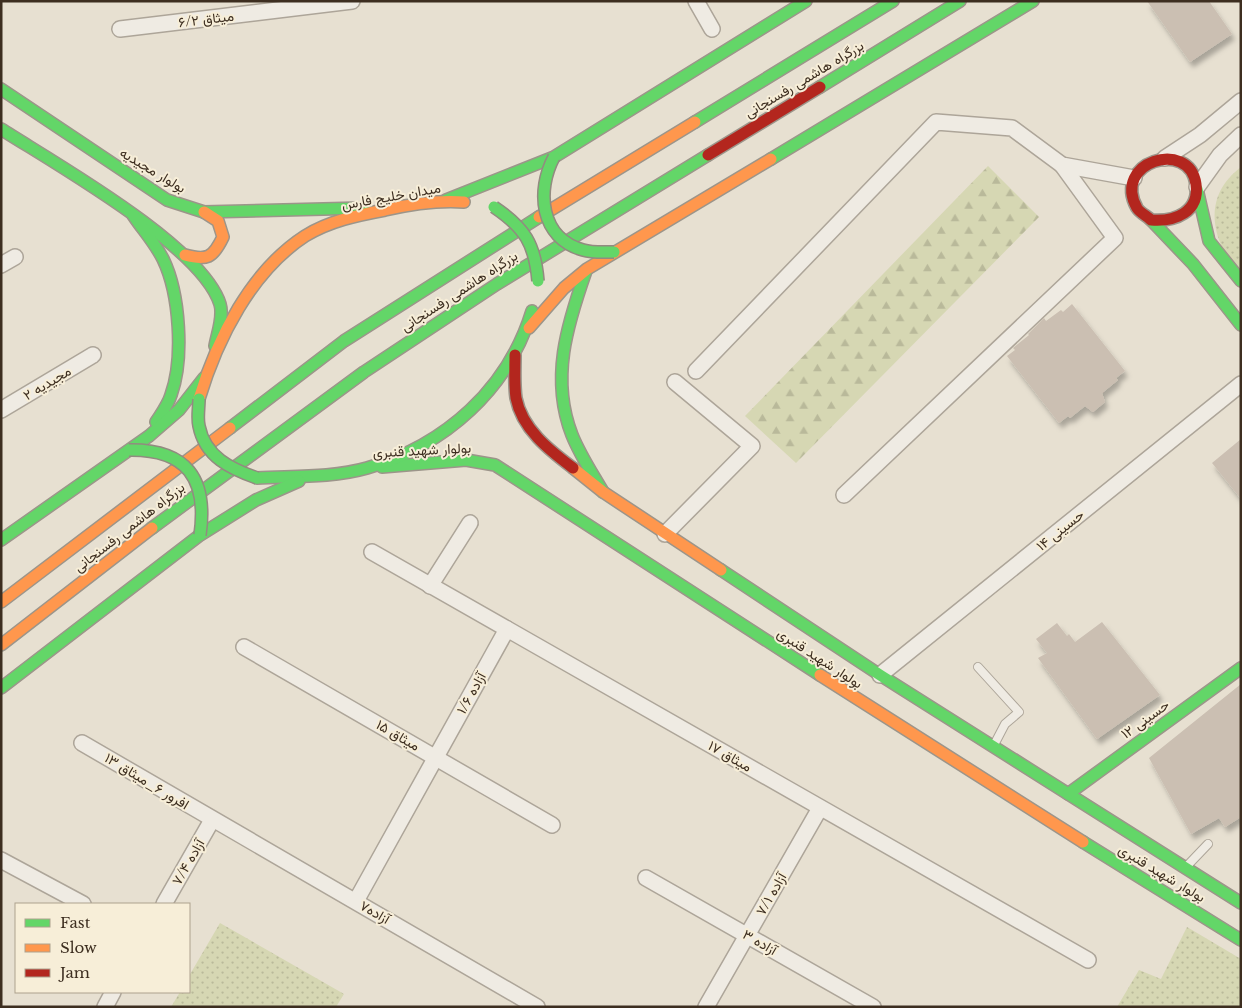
<svg xmlns="http://www.w3.org/2000/svg" width="1242" height="1008" viewBox="0 0 1242 1008" font-family="'Libre Baskerville',Vazirmatn,serif">
	<style>
		.grass { fill: url(#grass-dots) }
		.forest { fill: url(#forest-firs) }
		.building { fill: #cbbfb2; filter: url(#shadow) }
		.lines { fill: none; stroke-linecap: round; stroke-linejoin: round }
		.lane-casing { stroke: #ada599; stroke-width: 10 }
		.street-casing { stroke: #ada599; stroke-width: 18 }
		.fast-casing { stroke: #9c958a; stroke-width: 14 }
		.slow-casing { stroke: #9c958a; stroke-width: 14 }
		.jam-casing { stroke: #9c958a; stroke-width: 14 }
		.lane { stroke: #efebe3; stroke-width: 8 }
		.street { stroke: #efebe3; stroke-width: 15 }
		.fast { stroke: #63d668; stroke-width: 11 }
		.slow { stroke: #ff974d; stroke-width: 11 }
		.jam { stroke: #b3261e; stroke-width: 11 }
		.fast-bridge-casing { stroke: #928b80; stroke-width: 14; stroke-linecap: butt }
		.fast-bridge { stroke: #63d668; stroke-width: 11 }
		.labels { text-anchor: middle; stroke-width: 4; stroke-linejoin: round; paint-order: stroke }
		.street-label { font-size: 14px; fill: #3d2e20; stroke: #f7eed8 }
	</style>
	<defs>
		<pattern id="grass-dots" width="8" height="8" patternUnits="userSpaceOnUse" patternTransform="scale(1.25)"><rect width="8" height="8" fill="#d6d7b3"/><path d="M2 2h.1M6 6h.1" fill="none" stroke="#b9b99a" stroke-width="1.8" stroke-linecap="round"/></pattern>
		<pattern id="forest-firs" width="22" height="20" patternUnits="userSpaceOnUse" patternTransform="scale(1.25)"><rect width="22" height="20" fill="#d6d7b3"/><path d="M5 1l3.5 6h-7zM16 11l3.5 6h-7z" fill="#b9b99a"/></pattern>
		<filter id="shadow"><feDropShadow dx="3" dy="5.5" stdDeviation="2.5" flood-color="#0004"/></filter>
	</defs>
	<rect width="100%" height="100%" fill="#e7e0d1"/>
	<!-- grass -->
	<g class="grass">
		<path d="M1241,167v110c-29,-35 -41,-79 0,-110z"/>
		<polygon points="220,923 344,994 336,1007 171,1007 180,992 189,992 189,976"/>
		<polygon points="1187,927 1241,959 1240,1006 1117,1007 1139,970 1161,979"/>
	</g>
	<!-- forest -->
	<polygon class="forest" points="988,166 1039,217 796,463 745,416"/>
	<!-- building -->
	<g class="building">
		<polygon points="1147,1 1209,1 1232,34 1190,62"/>
		<polygon points="1072,304 1125,371 1116,378 1118,380 1102,393 1105,402 1093,412 1085,406 1070,418 1068,416 1059,423 1007,356 1015,350 1013,348 1029,335 1028,334 1044,318 1046,321 1061,310 1063,312"/>
		<polygon points="1241,439 1241,499 1212,463"/>
		<polygon points="1102,622 1160,695 1097,739 1038,658 1047,653 1036,639 1057,623 1067,636 1069,634 1075,642"/>
		<polygon points="1241,684 1241,817 1225,827 1219,818 1191,834 1149,758"/>
	</g>
	<g class="lines">
		<defs>
			<g id="lane">
				<polyline points="978,667 1019,712 1005,724 994,745"/>
				<polyline points="1186,867 1208,844"/>
			</g>
			<g id="street">
				<polyline points="696,1 712,29"/>
				<polyline points="120,29 352,1"/>
				<polyline points="1165,158 1200,135 1241,101"/>
				<polyline points="1197,187 1220,155 1241,135"/>
				<polyline points="1,265 15,257"/>
				<polyline points="696,371 936,122 1012,128 1062,165 1134,178"/>
				<polyline points="1,410 93,355"/>
				<polyline points="844,495 1115,238 1062,165"/>
				<polyline points="665,534 752,446 675,382"/>
				<polyline points="372,552 1088,960"/>
				<polyline points="430,586 470,523"/>
				<polyline points="244,647 552,825"/>
				<polyline points="880,675 1241,384"/>
				<polyline points="82,743 537,1007"/>
				<polyline points="1,860 83,904"/>
				<polyline points="646,878 873,1007"/>
				<polyline points="356,901 507,629"/>
				<polyline points="164,904 212,820"/>
				<polyline points="105,1007 113,992"/>
				<polyline points="706,1007 820,808"/>
			</g>
			<g id="fast">
				<polyline points="820,87 960,1"/>
				<polyline points="1,89 167,200 204,212 363,208"/>
				<polyline points="695,122 893,1"/>
				<path d="M1,129c53,34 201,117 219,175 4,13 -3,30 -5,42"/>
				<polyline points="771,159 1033,1"/>
				<polyline points="1197,189 1209,241 1241,281"/>
				<polyline points="446,200 554,157 806,1"/>
				<path d="M133,215c10,15 22,28 30,44 17,35 21,100 8,136 -3,10 -10,19 -15,27"/>
				<polyline points="1151,220 1193,264 1241,325"/>
				<path d="M586,271c-19,54 -36,108 -14,164 8,20 20,38 31,57"/>
				<polyline points="230,428 344,341 539,217"/>
				<polyline points="382,467 466,460 495,465 820,675"/>
				<path d="M257,478c36,-2 75,0 110,-10 79,-23 141,-79 165,-157"/>
				<polyline points="152,528 364,372 497,284 708,155"/>
				<polyline points="1,540 149,436 179,410 204,378"/>
				<polyline points="721,570 880,675 1241,903"/>
				<polyline points="1,688 200,535 256,500 299,481"/>
				<polyline points="1068,794 1241,668"/>
				<polyline points="1083,842 1241,940"/>
			</g>
			<g id="slow">
				<polyline points="539,217 695,122"/>
				<path d="M185,255c22,6 28,3 38,-18l-5,-16 -14,-9"/>
				<polyline points="529,328 564,288 587,269 771,159"/>
				<path d="M199,399c18,-60 52,-128 106,-163 24,-15 53,-21 80,-26 26,-6 52,-10 79,-8"/>
				<polyline points="573,468 603,492 721,570"/>
				<polyline points="1,602 230,428"/>
				<polyline points="1,645 152,528"/>
				<polyline points="820,675 1083,842"/>
			</g>
			<g id="jam">
				<polyline points="708,155 820,87"/>
				<path d="M1151,220c24,2 49,-8 45,-36 -7,-46 -85,-22 -59,24 3,5 10,8 14,12"/>
				<path d="M515,355c0,14 -1,29 1,43 6,31 33,52 57,70"/>
			</g>
		</defs>
		<!-- lane casing -->
		<use href="#lane" class="lane-casing"/>
		<!-- street casing -->
		<use href="#street" class="street-casing"/>
		<!-- fast casing -->
		<use href="#fast" class="fast-casing"/>
		<!-- slow casing -->
		<use href="#slow" class="slow-casing"/>
		<!-- jam casing -->
		<use href="#jam" class="jam-casing"/>
		<!-- lane -->
		<use href="#lane" class="lane"/>
		<!-- street -->
		<use href="#street" class="street"/>
		<!-- fast -->
		<use href="#fast" class="fast"/>
		<!-- slow -->
		<use href="#slow" class="slow"/>
		<!-- jam -->
		<use href="#jam" class="jam"/>
		<defs>
			<g id="fast-bridge">
				<path d="M554,157c-18,34 -14,81 29,93 10,3 21,2 31,2"/>
				<path d="M494,207c31,21 41,37 44,74"/>
				<path d="M199,399c0,9 -2,19 0,27 6,31 32,43 58,52"/>
				<path d="M129,450c58,-1 79,29 71,85"/>
			</g>
		</defs>
		<!-- fast-bridge casing -->
		<use href="#fast-bridge" class="fast-bridge-casing"/>
		<!-- fast-bridge -->
		<use href="#fast-bridge" class="fast-bridge"/>
	</g>
	<g class="labels">
		<!-- street labels -->
		<g class="street-label">
			<text transform="translate(206 19) rotate(-7)" y="5">میثاق ۶/۲</text>
			<text transform="translate(804 79) rotate(-31)" y="5">بزرگراه هاشمی رفسنجانی</text>
			<text transform="translate(153 170) rotate(31)" y="5">بولوار مجیدیه</text>
			<text transform="translate(391 196) rotate(-10)" y="5">میدان خلیج فارس</text>
			<text transform="translate(459 291) rotate(-33)" y="5">بزرگراه هاشمی رفسنجانی</text>
			<text transform="translate(47 383) rotate(-31)" y="5">مجیدیه ۲</text>
			<text transform="translate(422 450) rotate(-3)" y="5">بولوار شهید قنبری</text>
			<text transform="translate(129 527) rotate(-38)" y="5">بزرگراه هاشمی رفسنجانی</text>
			<text transform="translate(1060 530) rotate(-39)" y="5">حسینی ۱۴</text>
			<text transform="translate(820 658) rotate(33)" y="5">بولوار شهید قنبری</text>
			<text transform="translate(471 693) rotate(-61)" y="5">آزاده ۱/۶</text>
			<text transform="translate(1145 719) rotate(-36)" y="5">حسینی ۱۲</text>
			<text transform="translate(398 735) rotate(30)" y="5">میثاق ۱۵</text>
			<text transform="translate(730 756) rotate(30)" y="5">میثاق ۱۷</text>
			<text transform="translate(147 781) rotate(31)" y="5">افرور ۶_میثاق ۱۳</text>
			<text transform="translate(188 862) rotate(-60)" y="5">آزاده ۷/۴</text>
			<text transform="translate(1162 873) rotate(31)" y="5">بولوار شهید قنبری</text>
			<text transform="translate(771 894) rotate(-60)" y="5">آزاده ۷/۱</text>
			<text transform="translate(375 912) rotate(30)" y="5">آزاده۷</text>
			<text transform="translate(760 942) rotate(30)" y="5">آزاده ۳</text>
		</g>
	</g>
	<!-- border -->
	<rect width="1242" height="1008" fill="none" stroke="#3d2e20" stroke-width="5"/>
	<!-- legend -->
	<rect x="15" y="903" width="175" height="90" fill="#f7eed8" stroke="#ada18e"/>
	<rect x="25" y="919" width="25" height="8" fill="#63d668" stroke="#ada18e"/>
	<text x="60" y="928" font-size="15" fill="#3d2e20">Fast</text>
	<rect x="25" y="944" width="25" height="8" fill="#ff974d" stroke="#ada18e"/>
	<text x="60" y="953" font-size="15" fill="#3d2e20">Slow</text>
	<rect x="25" y="969" width="25" height="8" fill="#b3261e" stroke="#ada18e"/>
	<text x="60" y="978" font-size="15" fill="#3d2e20">Jam</text>
</svg>
